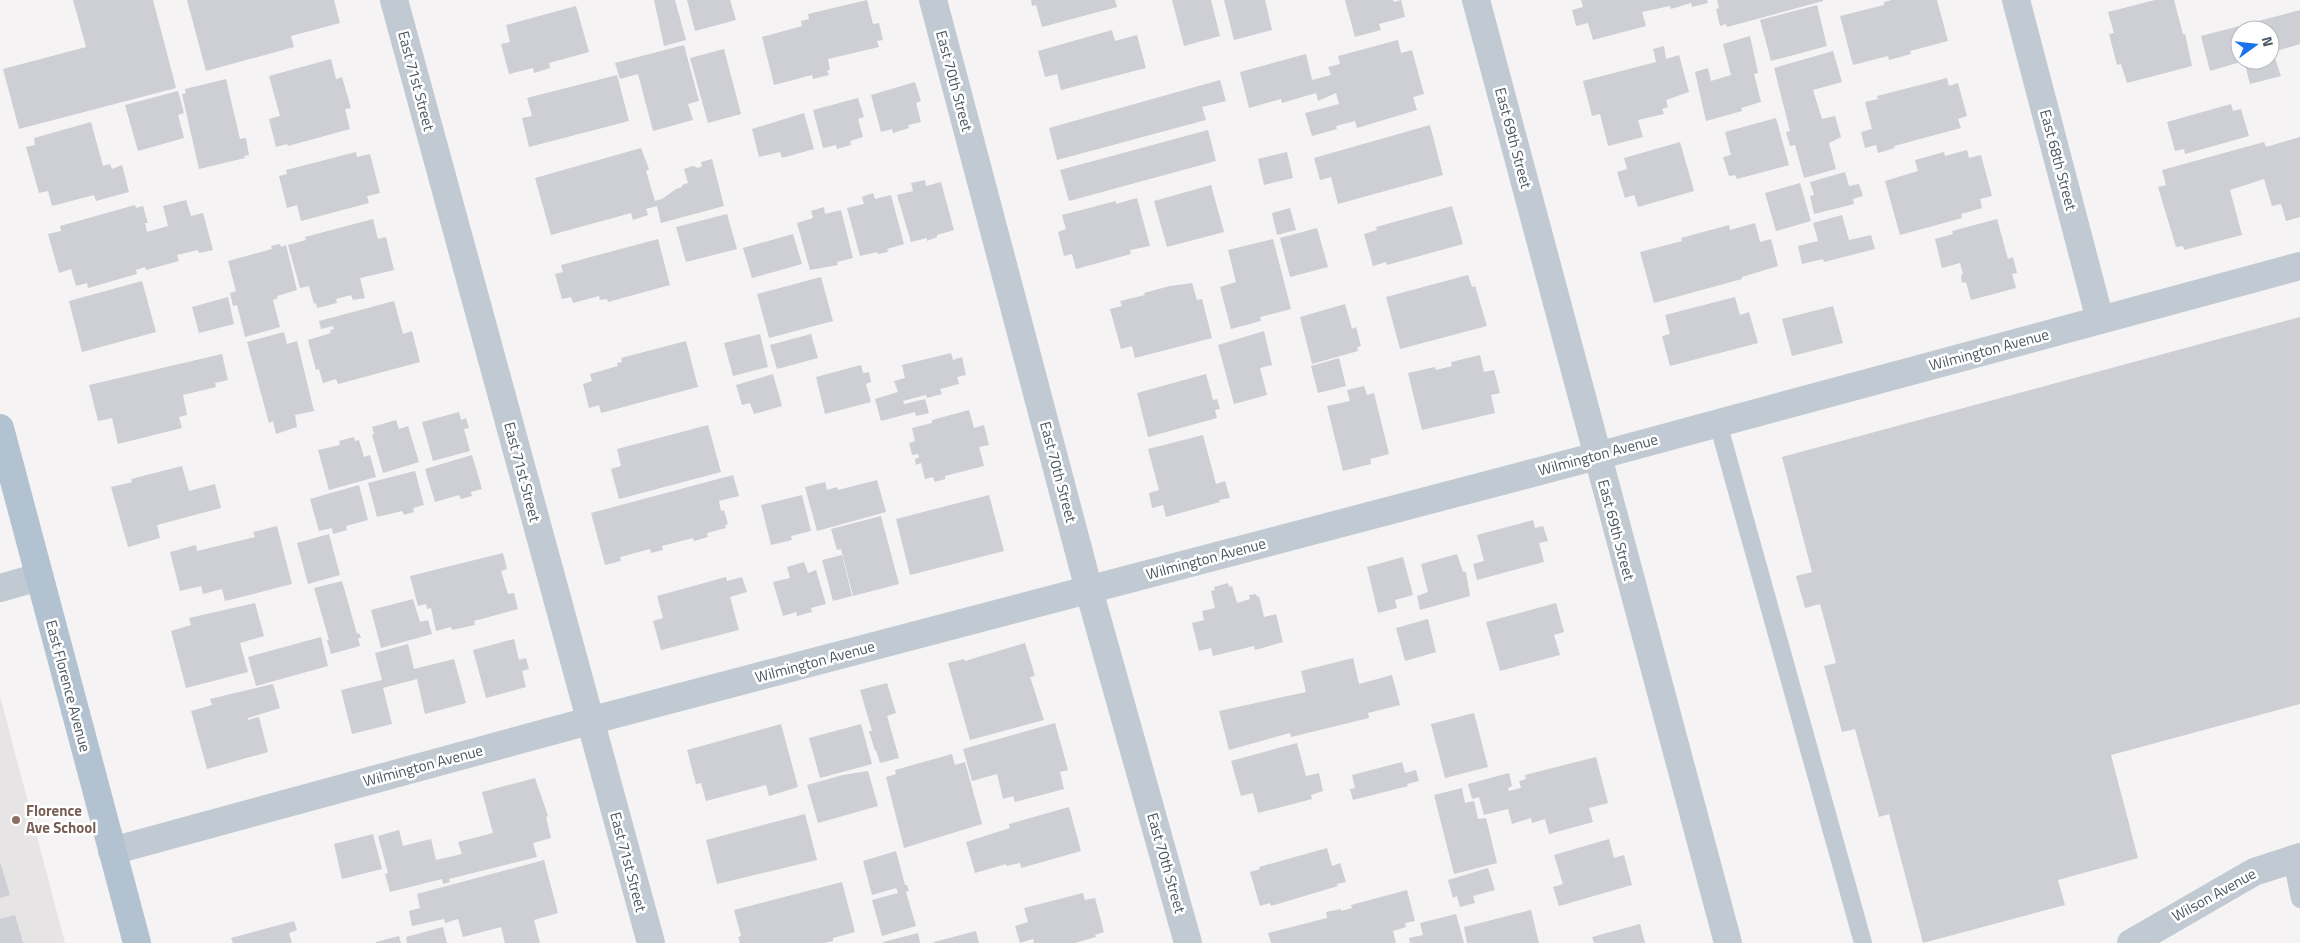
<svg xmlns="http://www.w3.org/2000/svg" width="2300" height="943" viewBox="0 0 2300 943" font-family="'Titillium Web',sans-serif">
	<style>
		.education { fill: #e6e4e5 }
		.building { fill: #cdcfd5; fill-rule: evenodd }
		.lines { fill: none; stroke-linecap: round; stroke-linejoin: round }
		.service { stroke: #c1cad2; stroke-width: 18 }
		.minor { stroke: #c1cad2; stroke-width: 28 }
		.primary { stroke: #b3c2d1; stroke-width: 28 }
		.education-dot { fill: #8d6e63; stroke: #fff; stroke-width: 2 }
		.labels { text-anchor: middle; stroke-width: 5; stroke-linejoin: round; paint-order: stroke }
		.street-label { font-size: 15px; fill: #4a5661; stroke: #fff }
		.education-label { font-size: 15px; font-weight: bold; fill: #785e54; stroke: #fff; text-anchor: start }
	</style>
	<rect width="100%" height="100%" fill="#f5f3f3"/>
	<!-- education -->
	<polygon class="education" points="0,696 65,943 0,943"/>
	<!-- building -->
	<g class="building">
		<polygon points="73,0 153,0 176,88 19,129 3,69 86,47"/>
		<polygon points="187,0 334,0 340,23 291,36 294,47 206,71"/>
		<polygon points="654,0 675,0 686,40 664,46"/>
		<polygon points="687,0 730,0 736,20 695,31"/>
		<polygon points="867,0 873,24 879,23 883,40 877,41 879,47 828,59 830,70 827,70 829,75 813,79 812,75 774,85 762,37 802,26 801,21 809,19 808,14"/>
		<polygon points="1031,0 1115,0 1117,7 1042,27 1036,5 1032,6"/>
		<polygon points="1172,0 1211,0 1220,36 1184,46"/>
		<polygon points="1224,0 1265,0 1272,30 1234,40"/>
		<polygon points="1345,0 1393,0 1394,2 1401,0 1405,17 1379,24 1381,30 1355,37"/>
		<polygon points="1581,0 1707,0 1708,3 1692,7 1691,3 1671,9 1670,6 1642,12 1646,26 1593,40 1588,23 1576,26 1572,10 1583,7"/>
		<polygon points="1717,0 1823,0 1823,1 1727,27 1726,24 1720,26 1716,9 1719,8"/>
		<polygon points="1892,0 1937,0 1948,41 1910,51 1911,54 1889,60 1888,56 1853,65 1840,16 1884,5 1884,2"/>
		<polygon points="2155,0 2174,0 2183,34 2185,34 2192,66 2127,83 2121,64 2117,65 2109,34 2114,33 2108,12"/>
		<polygon points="1817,5 1827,46 1771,61 1760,20"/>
		<polygon points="576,6 589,52 549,63 550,68 534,73 533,68 509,74 501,44 510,42 506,25"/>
		<path d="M2300,10v34l-27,8 8,24 -31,8 -6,-23 -34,10 -9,-35zM2240,30h30v30h-30z"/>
		<polygon points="1112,30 1115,41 1137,35 1146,68 1061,90 1057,74 1045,77 1038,51"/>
		<polygon points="1750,36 1758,73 1754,74 1761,102 1741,108 1742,111 1706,121 1695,72 1708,68 1711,81 1731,75 1723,44"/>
		<polygon points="1398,40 1401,53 1412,50 1424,94 1413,97 1417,110 1357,128 1355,121 1336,126 1337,129 1312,136 1305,113 1339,104 1336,93 1318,101 1316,93 1282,103 1281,99 1249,108 1240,72 1306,54 1312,80 1331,75 1328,67 1340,64 1338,56"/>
		<polygon points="684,45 699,101 688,104 693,120 653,131 638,74 620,79 615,63"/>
		<polygon points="1664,46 1666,59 1679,55 1689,92 1666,100 1668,107 1662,109 1664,114 1638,120 1643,137 1608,146 1600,114 1592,116 1583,81 1656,62 1653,49"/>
		<polygon points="724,49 741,114 708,123 690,58"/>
		<polygon points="1833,51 1842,82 1813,90 1822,119 1835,116 1841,137 1829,143 1836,169 1804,178 1795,145 1790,146 1786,132 1790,131 1774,68"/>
		<polygon points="331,59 336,79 342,77 351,108 345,109 350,129 288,146 287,144 276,147 269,119 280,116 269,76"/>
		<polygon points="617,75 629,121 529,147 522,118 532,116 527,98"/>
		<polygon points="1947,78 1949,86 1958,83 1967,116 1958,119 1961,128 1894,146 1895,148 1878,153 1876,145 1865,148 1861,132 1872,129 1865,102 1878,99 1877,96"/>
		<polygon points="226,79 240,139 246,138 249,155 244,156 245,158 199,169 182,94 186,93 185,89"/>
		<polygon points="1220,80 1226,101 1202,107 1206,120 1057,160 1049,128"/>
		<polygon points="915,82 921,101 916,103 921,122 908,125 909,128 893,133 892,129 881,132 871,95"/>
		<polygon points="178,91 184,113 178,115 184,138 138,151 125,105"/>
		<polygon points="858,98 864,117 858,119 863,137 850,141 851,145 837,149 836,145 823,148 813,110"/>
		<polygon points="2231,104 2233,111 2241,109 2249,136 2185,154 2184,149 2175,151 2167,122"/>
		<polygon points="804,113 814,149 782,158 780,152 759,157 752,129"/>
		<polygon points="1776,118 1789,165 1737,179 1735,175 1729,176 1723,157 1731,155 1725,132"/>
		<polygon points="91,122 103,166 110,164 112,169 122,165 129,192 96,201 94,195 52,206 48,191 39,193 26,147 35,145 34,138"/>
		<polygon points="1430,125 1443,175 1338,204 1331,177 1320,180 1314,158"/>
		<polygon points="1208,130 1216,161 1069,201 1060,170"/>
		<polygon points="2300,137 2300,217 2286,221 2281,204 2272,206 2264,179 2230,190 2242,235 2184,250 2183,246 2176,247 2158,187 2166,185 2162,170 2264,142 2266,147"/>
		<polygon points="1680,142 1694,191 1638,207 1634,195 1625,198 1617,172 1627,169 1624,158"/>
		<polygon points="641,148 649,169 646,171 655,201 662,199 676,189 682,187 682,185 688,183 684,169 693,166 698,168 702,166 701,162 712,159 724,206 661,223 657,206 646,209 648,215 633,220 631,213 551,235 535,178"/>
		<polygon points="1967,150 1969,158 1981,155 1992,196 1980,199 1982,208 1961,214 1962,218 1900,235 1885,181 1918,171 1915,160 1944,152 1945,156"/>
		<polygon points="356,152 357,157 370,154 380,193 367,196 369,203 301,221 297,205 287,208 279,176 287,174 286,170"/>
		<polygon points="1287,152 1293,178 1264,185 1258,159"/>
		<polygon points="1845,172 1849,186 1859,184 1863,196 1853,199 1854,204 1814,214 1810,196 1814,195 1810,182"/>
		<polygon points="925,180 926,186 941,182 954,230 937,235 937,237 927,241 927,238 911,242 897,195 913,191 911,183"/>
		<polygon points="1800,183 1811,221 1776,231 1765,193"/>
		<polygon points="1211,185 1224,232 1167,247 1154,201"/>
		<polygon points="873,193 875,199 891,195 904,244 887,249 888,252 878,254 877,252 860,256 847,208 864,204 862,197"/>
		<polygon points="1137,198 1150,246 1130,250 1131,254 1076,269 1072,254 1064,256 1058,232 1066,229 1062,215 1116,201 1116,204"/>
		<polygon points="186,200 191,216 203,213 213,250 199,253 198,250 177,255 179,261 146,270 145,267 136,270 137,274 88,288 87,283 76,286 71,269 59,273 48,234 61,231 60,226 135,205 136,208 143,206 148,223 145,223 147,232 168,226 163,206"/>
		<polygon points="1452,206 1463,244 1387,265 1386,262 1373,266 1364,234 1377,230 1376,227"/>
		<polygon points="824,207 825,214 841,210 853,258 837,262 838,265 810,270 797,223 813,218 811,211"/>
		<polygon points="1290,208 1296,230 1277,235 1272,213"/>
		<polygon points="727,214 737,249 686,262 676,227"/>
		<polygon points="1842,215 1849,240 1871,235 1875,249 1824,262 1823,259 1802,264 1798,246 1818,241 1813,223"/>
		<polygon points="373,219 378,239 386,237 394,270 360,278 365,298 353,300 351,295 336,299 337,303 317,308 316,303 314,304 309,286 300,288 288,245 306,240 305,237"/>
		<polygon points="1997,219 2008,259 2013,257 2017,273 2012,274 2016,288 1971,300 1966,282 1962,283 1961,275 1963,274 1960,263 1942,268 1935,239 1953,234 1952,231"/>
		<polygon points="1755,223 1760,242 1771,239 1778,266 1742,277 1742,279 1654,303 1640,252 1682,241 1681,238 1729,225 1730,230"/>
		<polygon points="1317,228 1328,267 1290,277 1280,238"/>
		<polygon points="793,234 802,264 752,278 743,248"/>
		<polygon points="658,239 670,285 608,302 607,299 600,300 599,296 573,303 571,297 562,299 555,274 563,272 561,265"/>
		<polygon points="1273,239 1291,309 1260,317 1261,321 1231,329 1220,287 1236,282 1228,250"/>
		<polygon points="280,244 281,247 286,245 297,290 277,296 278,298 273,300 280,327 245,337 237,305 233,306 230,293 236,291 228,261 272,249 271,246"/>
		<polygon points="1468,275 1472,287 1475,286 1487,326 1400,349 1386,297"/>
		<polygon points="821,277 833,321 769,338 757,294"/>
		<polygon points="142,281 156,332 82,352 69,301"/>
		<polygon points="1192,283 1197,300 1202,299 1212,338 1135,358 1132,346 1121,349 1110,309 1122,306 1120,301 1145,295 1144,293 1170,286"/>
		<polygon points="228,297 234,324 199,333 192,307"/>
		<polygon points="1735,297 1740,315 1749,312 1758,343 1670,366 1662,336 1670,334 1665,315"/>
		<polygon points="394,301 403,334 412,331 420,362 338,384 336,379 323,383 319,369 316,370 308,340 331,333 330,330 334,329 333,326 321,329 319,321"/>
		<polygon points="1345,304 1352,329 1356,327 1361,346 1357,347 1358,351 1312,364 1300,317"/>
		<polygon points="1833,306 1843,343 1792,356 1782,319"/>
		<polygon points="2300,317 2300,704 2111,755 2138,858 2058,880 2065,905 1923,943 1889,814 1879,817 1855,729 1842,732 1824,666 1836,663 1820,604 1805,608 1796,576 1812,572 1782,457"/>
		<polygon points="1264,331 1272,365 1260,368 1267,395 1234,404 1218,345"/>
		<polygon points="284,332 287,344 297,341 314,411 295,415 297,427 276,434 273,421 269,423 247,342"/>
		<polygon points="760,334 768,367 733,376 724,343"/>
		<polygon points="811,334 818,358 777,369 770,345"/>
		<polygon points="686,341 698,387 601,413 599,405 589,408 583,384 592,381 590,374 618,366 617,363 622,362 621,358"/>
		<polygon points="951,353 953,360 962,357 966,375 957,377 959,384 940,389 942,394 927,398 926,395 903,401 904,404 925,399 929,413 916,416 915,412 881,421 875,399 898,392 894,381 905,378 902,365"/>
		<polygon points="222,354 228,380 215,383 216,387 183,395 187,415 179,417 182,428 118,444 112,418 98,421 89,385"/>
		<polygon points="1480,355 1484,372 1494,370 1500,393 1491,395 1495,413 1422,430 1408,373 1435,367 1436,370 1452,366 1451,362"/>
		<polygon points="1339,358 1346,386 1318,393 1311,366"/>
		<polygon points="861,365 863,373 869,372 871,382 866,384 871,402 825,414 816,377"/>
		<polygon points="773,374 782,406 754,414 750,403 742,405 736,385"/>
		<polygon points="1206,374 1213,400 1217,399 1220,409 1215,410 1217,418 1148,437 1137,393"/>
		<polygon points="1364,386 1367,395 1374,393 1389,454 1370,459 1371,464 1343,471 1327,406 1350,401 1347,390"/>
		<polygon points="969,410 974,428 984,425 989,445 979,447 984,466 945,476 945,479 935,482 933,477 925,479 921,463 916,465 915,459 919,457 918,454 912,455 909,443 915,441 912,428 932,423 932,420"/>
		<polygon points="459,412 461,420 466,418 469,428 464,429 470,451 433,461 422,422"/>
		<polygon points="396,420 399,429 408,426 419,462 383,473 372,435 374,434 372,427"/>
		<polygon points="708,425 721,472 619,499 611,469 621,466 617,449"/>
		<polygon points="1203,435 1216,484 1225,481 1230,498 1219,500 1220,502 1166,517 1163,505 1152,508 1149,493 1159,490 1148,449"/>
		<polygon points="354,437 355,441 359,440 364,457 370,455 376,477 329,490 318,450 340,445 339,441"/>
		<polygon points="472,455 482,489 471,492 472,496 461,499 459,495 435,502 425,469"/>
		<polygon points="182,466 189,491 215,484 221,508 157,525 160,538 128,547 111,487 132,482 131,479"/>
		<polygon points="415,471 424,505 413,508 414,512 404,515 402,511 377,517 368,483"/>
		<polygon points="733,475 739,496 719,501 721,511 724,510 728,524 725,525 726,528 707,533 708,537 694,541 693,538 662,546 663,550 651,553 650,549 620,557 621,561 605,565 591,513"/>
		<polygon points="877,480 886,512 817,531 805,487 825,482 827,490 837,487 838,490"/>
		<polygon points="359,485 368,520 346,526 347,530 333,534 332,528 319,531 310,499"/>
		<polygon points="802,495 811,531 791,536 792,540 771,545 761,505"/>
		<polygon points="989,495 1004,551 910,575 896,519"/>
		<polygon points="881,516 899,584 853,596 841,549 837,550 831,529"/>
		<polygon points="1533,520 1535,528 1543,526 1548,541 1539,543 1544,562 1477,580 1473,564 1484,561 1477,535"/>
		<polygon points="277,526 292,584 225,601 222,589 203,594 201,586 180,591 170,552 196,545 197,551 255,537 253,532"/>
		<polygon points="329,534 340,575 308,584 297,543"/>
		<polygon points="503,553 507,569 501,571 508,594 514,593 518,609 474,621 475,625 452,630 451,627 436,631 431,608 427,609 426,604 418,606 410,576"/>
		<polygon points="1457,554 1463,572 1466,572 1470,596 1420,610 1417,596 1428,592 1421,564"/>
		<polygon points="842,555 852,596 833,601 822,560"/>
		<polygon points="1403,557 1413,595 1395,600 1397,608 1378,613 1367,567"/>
		<polygon points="804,562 808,573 816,570 826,604 811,608 812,612 797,616 796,612 783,616 773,582 790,578 787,567"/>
		<polygon points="726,577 727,581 742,577 747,592 730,597 739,630 661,650 653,621 663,618 657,596"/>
		<polygon points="342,581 357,634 359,633 361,638 358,638 360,646 331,654 327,640 329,640 314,588"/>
		<polygon points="1228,583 1229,587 1232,586 1237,603 1250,599 1249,595 1256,594 1257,597 1259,596 1264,617 1276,614 1283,642 1255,650 1254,646 1213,656 1211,648 1199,651 1192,623 1204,620 1202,611 1215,608 1211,591 1215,590 1214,587"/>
		<polygon points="413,599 420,622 428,620 432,634 381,648 371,610"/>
		<polygon points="255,603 264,636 240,643 248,672 186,688 171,631 191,625 189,618"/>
		<polygon points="1556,603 1564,632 1554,635 1560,655 1500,671 1486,622"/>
		<polygon points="1428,619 1436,652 1405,661 1396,628"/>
		<polygon points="321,637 328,666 256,686 248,657"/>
		<polygon points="514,639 519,660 526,658 529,669 522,671 526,687 486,698 473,650"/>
		<polygon points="1025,643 1035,676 1030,677 1044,720 970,740 948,663 964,659 965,661"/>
		<polygon points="408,644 414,669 454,659 466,703 425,714 417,679 383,688 392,724 352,734 341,690 382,680 375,653"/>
		<polygon points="1353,658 1359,684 1392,675 1400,705 1368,713 1369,718 1291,737 1290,733 1229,750 1219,711 1306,692 1301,671"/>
		<polygon points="887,683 896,713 887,716 899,758 880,763 876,750 875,751 869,731 872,731 860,690"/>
		<polygon points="273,684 280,708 248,718 248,720 259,717 268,752 207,769 191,711 212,705 210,699"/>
		<polygon points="1474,713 1488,767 1445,778 1431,724"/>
		<polygon points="1055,723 1068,770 1060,772 1064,789 1015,802 1013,796 1003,799 997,774 972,781 963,749"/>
		<polygon points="781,724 798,787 769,796 766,785 706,801 701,783 696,784 687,750"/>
		<polygon points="861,724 872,764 820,778 809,738"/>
		<polygon points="1297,743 1306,776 1319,773 1323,791 1311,795 1312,799 1258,813 1253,793 1241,796 1231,761"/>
		<polygon points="952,754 955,765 965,762 982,824 904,848 886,777 896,774 895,770"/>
		<polygon points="1596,757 1608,803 1589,808 1593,822 1549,834 1545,819 1532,823 1531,818 1512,824 1508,809 1484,815 1479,797 1472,799 1468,784 1509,773 1512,786 1508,788 1509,791 1521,788 1519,781 1526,779 1525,775"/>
		<polygon points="1402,762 1405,773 1416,770 1419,781 1407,784 1408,786 1353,800 1350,789 1355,788 1352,775"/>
		<polygon points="868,771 878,806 818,823 807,785 843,775"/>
		<polygon points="535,778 548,816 546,817 551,838 533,843 537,857 449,879 450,882 443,884 442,879 390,892 385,874 388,873 378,836 399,830 403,846 431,839 436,860 462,854 458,842 493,833 482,792"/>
		<polygon points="1462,788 1465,803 1474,801 1478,819 1486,818 1497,863 1454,874 1434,795"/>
		<polygon points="1069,807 1081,851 1021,868 1020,863 1006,866 1006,864 975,873 966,842 1010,828 1009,824"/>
		<polygon points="805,814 817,860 717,884 706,840"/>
		<polygon points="373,834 382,869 342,879 334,844"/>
		<polygon points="1609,839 1614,858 1624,855 1632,885 1559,906 1553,887 1563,884 1554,855"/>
		<polygon points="1327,848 1332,866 1340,863 1346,882 1337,884 1338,886 1271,906 1270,903 1260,906 1250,872 1260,869 1259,867"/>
		<polygon points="896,851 905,885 907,885 909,891 906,892 916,926 882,936 872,900 898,893 896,888 872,895 863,861"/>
		<polygon points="544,860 558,913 534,920 540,943 505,943 501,927 463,937 458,919 445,923 444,919 412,926 409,911 420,908 417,894"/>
		<polygon points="0,862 10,895 0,898"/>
		<polygon points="1488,868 1495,890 1473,896 1475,903 1460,907 1457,896 1453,898 1448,880"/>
		<polygon points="842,882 855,932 833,938 833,941 824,943 740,943 738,937 741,936 734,910"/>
		<polygon points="1407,890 1415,921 1405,923 1406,927 1393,931 1396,943 1271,943 1268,933 1327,918 1326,912 1341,909 1341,911 1352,908 1351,905"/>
		<polygon points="1083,893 1085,900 1095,898 1104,932 1095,935 1096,937 1075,943 1034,943 1033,939 1020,943 1015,926 1028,922 1024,908"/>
		<polygon points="1531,910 1539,943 1467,943 1464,927"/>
		<polygon points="1456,914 1464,943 1410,943 1409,938 1423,935 1420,923"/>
		<polygon points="15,915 23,943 0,943 0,919"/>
		<polygon points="294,921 297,930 289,933 292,943 233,943 231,938"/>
		<polygon points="1640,924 1645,943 1594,943 1592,937"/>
		<polygon points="443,927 447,943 407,943 406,937"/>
		<polygon points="976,931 979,943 934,943 934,942"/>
		<polygon points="918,933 920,943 883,943 883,942"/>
		<polygon points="399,936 401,943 376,943 376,942"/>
	</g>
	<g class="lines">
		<!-- service -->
		<g class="service">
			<polyline points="1718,423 1863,943"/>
			<polyline points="2292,859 2300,899"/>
		</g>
		<!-- minor -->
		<g class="minor">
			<polyline points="394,0 651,943"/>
			<polyline points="933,0 1089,590 1188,943"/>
			<polyline points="1476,0 1728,943"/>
			<polyline points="2016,0 2100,320"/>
			<polyline points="0,588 39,577"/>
			<polyline points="112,851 589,721 1597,456 2300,266"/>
			<polyline points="2131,943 2254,872 2300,857"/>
		</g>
		<!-- primary -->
		<polyline class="primary" points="0,428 137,943"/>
	</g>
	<!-- markers -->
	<circle class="education-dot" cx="16" cy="820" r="5"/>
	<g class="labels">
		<!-- street labels -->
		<g class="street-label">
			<text transform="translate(416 81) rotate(75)" y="5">East 71st Street</text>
			<text transform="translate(954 81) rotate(75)" y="5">East 70th Street</text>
			<text transform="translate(1513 138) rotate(75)" y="5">East 69th Street</text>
			<text transform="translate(2058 160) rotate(75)" y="5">East 68th Street</text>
			<text transform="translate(1989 350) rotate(-15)" y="5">Wilmington Avenue</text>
			<text transform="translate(1598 455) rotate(-15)" y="5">Wilmington Avenue</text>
			<text transform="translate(522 472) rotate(75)" y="5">East 71st Street</text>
			<text transform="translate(1058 472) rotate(75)" y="5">East 70th Street</text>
			<text transform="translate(1616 530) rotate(75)" y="5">East 69th Street</text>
			<text transform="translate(1206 559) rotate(-15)" y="5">Wilmington Avenue</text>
			<text transform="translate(815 662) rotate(-15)" y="5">Wilmington Avenue</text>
			<text transform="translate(68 686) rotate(75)" y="5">East Florence Avenue</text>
			<text transform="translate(423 766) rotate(-15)" y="5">Wilmington Avenue</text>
			<text transform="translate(628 862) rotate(75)" y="5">East 71st Street</text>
			<text transform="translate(1166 863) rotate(74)" y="5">East 70th Street</text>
			<text transform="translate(2214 895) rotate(-29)" y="5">Wilson Avenue</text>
		</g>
		<!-- education labels -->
		<g class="education-label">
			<text x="26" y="816">Florence<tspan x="26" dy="17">Ave School</tspan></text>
		</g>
	</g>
	<!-- north arrow -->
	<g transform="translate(2255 45) rotate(75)"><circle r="24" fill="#ffffff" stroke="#b7bbc0"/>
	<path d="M0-4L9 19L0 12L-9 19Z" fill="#1a73e8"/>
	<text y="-8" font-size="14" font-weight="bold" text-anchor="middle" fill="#4a5661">N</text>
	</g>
</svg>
